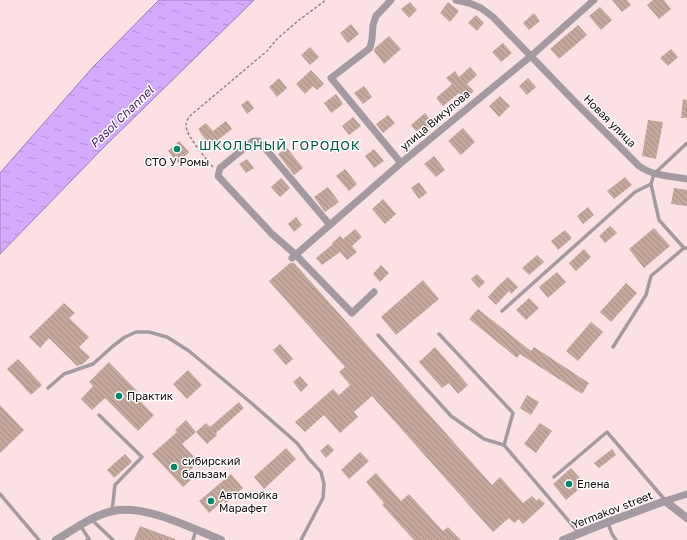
<svg xmlns="http://www.w3.org/2000/svg" width="687" height="540" viewBox="0 0 687 540" font-family="'Golos Text',sans-serif">
	<style>
		.water { fill: url(#water-ripples); stroke: #9a7ab4 }
		.building { fill: url(#building-back-hatch) }
		.lines { fill: none; stroke-linecap: round; stroke-linejoin: round }
		.path { stroke: #968284; stroke-width: 1.5; stroke-dasharray: 3 2; stroke-linecap: butt }
		.service { stroke: #a59aa1; stroke-width: 3.5 }
		.minor { stroke: #a59aa1; stroke-width: 7 }
		.tertiary { stroke: #a59aa1; stroke-width: 8 }
		.poi-dot { fill: #028568; stroke: #fff; stroke-width: 1.5 }
		.labels { text-anchor: middle; stroke-width: 3; stroke-linejoin: round; paint-order: stroke }
		.street-label { font-size: 11px; fill: #14090a; stroke: #fff }
		.poi-label { font-size: 11px; fill: #14090a; stroke: #fff; text-anchor: start }
		.water-label { font-size: 12px; font-style: italic; fill: #501878; stroke: #fff }
		.quarter-label { font-size: 13px; letter-spacing: 1px; fill: #055945; stroke: #fff }
	</style>
	<defs>
		<pattern id="water-ripples" width="26" height="14" patternUnits="userSpaceOnUse"><rect width="26" height="14" fill="#d3aafd"/><path d="M2 4q2-2 4 0t4 0M15 11q2-2 4 0t4 0" fill="none" stroke="#b491d8"/></pattern>
		<pattern id="building-back-hatch" width="6" height="6" patternUnits="userSpaceOnUse"><rect width="6" height="6" fill="#c5a89c"/><path d="M-1 5l2 2M0 0l6 6M5-1l2 2" fill="none" stroke="#a88f85"/></pattern>
	</defs>
	<rect width="100%" height="100%" fill="#fce1e4"/>
	<!-- water -->
	<polygon class="water" points="159,0 254,0 102,149 0,254 0,173 93,67"/>
	<!-- building -->
	<g class="building">
		<polygon points="612,0 627,0 631,5 622,12"/>
		<polygon points="653,0 664,0 671,9 659,19 647,5"/>
		<polygon points="410,2 417,10 409,18 401,9"/>
		<polygon points="448,2 459,11 450,22 440,13"/>
		<polygon points="600,7 612,20 601,30 589,16"/>
		<polygon points="534,13 540,21 529,30 523,23"/>
		<polygon points="476,15 484,23 477,31 468,23"/>
		<polygon points="351,24 359,34 348,43 340,33"/>
		<polygon points="578,25 587,35 559,59 550,49"/>
		<polygon points="389,36 401,49 384,64 374,51 375,48"/>
		<polygon points="503,43 512,53 501,62 492,52"/>
		<polygon points="310,47 319,57 310,65 301,55"/>
		<polygon points="671,49 678,57 668,66 660,58"/>
		<polygon points="470,67 477,75 467,84 474,91 465,99 459,93 443,106 436,98 452,84 446,78 455,71 459,77"/>
		<polygon points="311,70 324,84 317,90 313,86 305,94 296,84"/>
		<polygon points="279,78 287,88 277,97 269,87"/>
		<polygon points="528,78 536,87 527,95 519,86"/>
		<polygon points="364,86 372,97 363,104 354,93"/>
		<polygon points="336,94 343,104 331,113 324,103"/>
		<polygon points="500,96 510,106 499,117 489,106"/>
		<polygon points="683,99 687,100 687,118 681,118"/>
		<polygon points="248,100 254,108 247,114 241,105"/>
		<polygon points="425,113 433,123 419,135 411,125"/>
		<polygon points="388,115 395,123 383,133 376,124"/>
		<polygon points="353,117 361,126 349,135 342,126"/>
		<polygon points="648,120 663,122 656,159 642,156"/>
		<polygon points="226,121 232,129 210,146 198,129 206,123 213,131"/>
		<polygon points="463,128 475,142 461,155 448,141"/>
		<polygon points="179,141 189,152 178,163 168,151"/>
		<polygon points="287,148 303,168 294,175 278,154"/>
		<polygon points="374,149 384,161 374,168 365,156"/>
		<polygon points="434,156 445,170 436,177 424,164"/>
		<polygon points="247,159 254,168 246,173 239,164"/>
		<polygon points="345,169 357,184 349,191 336,176"/>
		<polygon points="625,177 632,185 614,199 607,191"/>
		<polygon points="281,178 290,188 280,197 271,187"/>
		<polygon points="419,182 427,193 419,199 411,188"/>
		<polygon points="328,187 339,202 325,212 314,197"/>
		<polygon points="674,188 687,190 687,206 671,204"/>
		<polygon points="383,199 396,214 385,224 372,209"/>
		<polygon points="588,207 594,215 583,224 577,216"/>
		<polygon points="296,217 302,225 294,232 288,224"/>
		<polygon points="610,226 617,233 605,243 599,236"/>
		<polygon points="654,228 670,246 644,268 629,249"/>
		<polygon points="355,229 362,237 352,246 357,252 347,260 340,252 322,265 316,258 333,244 332,243 340,236 343,239"/>
		<polygon points="565,230 572,238 558,250 551,241"/>
		<polygon points="584,249 591,257 576,271 569,263"/>
		<polygon points="537,255 544,262 529,275 522,268"/>
		<polygon points="290,263 294,263 492,485 500,477 523,503 532,496 537,501 539,498 545,504 523,524 519,519 514,523 509,518 493,532 372,396 354,412 358,417 340,433 324,415 305,432 295,422 333,389 339,395 350,385 339,372 345,367 269,281"/>
		<polygon points="381,265 389,273 380,282 373,274"/>
		<polygon points="557,272 566,282 548,298 539,287"/>
		<polygon points="477,274 485,282 479,288 471,279"/>
		<polygon points="508,277 518,287 511,294 509,291 496,305 488,297 497,287"/>
		<polygon points="423,280 439,299 396,335 381,317"/>
		<polygon points="626,283 637,293 611,322 600,312"/>
		<polygon points="529,298 539,308 526,320 516,310"/>
		<polygon points="64,303 75,313 69,318 89,337 79,347 90,357 83,364 77,366 49,338 40,348 29,337"/>
		<polygon points="478,309 531,351 534,347 589,383 582,394 520,354 517,358 469,319"/>
		<polygon points="591,322 603,332 578,361 566,351"/>
		<polygon points="280,344 293,359 286,365 273,350"/>
		<polygon points="435,347 468,385 458,394 449,383 442,388 419,362"/>
		<polygon points="18,359 42,385 31,395 7,369"/>
		<polygon points="109,362 137,391 133,394 154,415 138,431 105,398 92,410 81,399 93,386 89,382"/>
		<polygon points="188,370 202,385 187,399 173,384"/>
		<polygon points="300,376 308,385 301,392 293,382"/>
		<polygon points="527,395 539,402 531,415 520,408"/>
		<polygon points="239,402 244,408 216,433 217,435 207,444 196,432 206,423 210,427"/>
		<polygon points="0,405 24,430 0,453"/>
		<polygon points="186,420 196,432 182,444 199,462 188,472 193,478 183,487 152,454 177,432 175,430"/>
		<polygon points="540,423 552,431 536,453 524,444"/>
		<polygon points="328,444 334,450 326,458 320,451"/>
		<polygon points="286,448 296,459 264,489 254,477"/>
		<polygon points="612,449 616,455 599,468 594,463"/>
		<polygon points="360,452 369,461 349,479 341,470"/>
		<polygon points="125,454 132,462 114,478 107,470"/>
		<polygon points="571,468 585,484 566,500 553,484"/>
		<polygon points="376,473 401,501 409,494 443,531 448,527 461,540 414,540 382,505 384,503 366,482"/>
		<polygon points="231,474 243,488 226,503 224,500 209,513 199,501"/>
		<polygon points="140,526 175,539 175,540 134,540"/>
	</g>
	<g class="lines">
		<!-- path -->
		<path class="path" d="M213,167c-7,-8 -27,-32 -27,-41 0,-4 2,-8 5,-11l76,-64 10,-12 22,-19 27,-20"/>
		<!-- service -->
		<g class="service">
			<polyline points="651,184 659,220 684,248 687,248"/>
			<polyline points="502,311 635,192 651,184 654,174 687,143"/>
			<polyline points="439,334 513,413 504,445"/>
			<polyline points="378,335 451,416 484,439 504,445 579,533"/>
			<polyline points="613,347 646,295 651,276 684,248"/>
			<polyline points="48,388 64,374 93,364 113,346 125,337 136,332 149,332 167,337 189,351 249,401 297,443 309,459 321,472 324,484 323,498 301,540"/>
			<polyline points="99,415 142,457 115,485 112,511"/>
			<polyline points="554,477 607,432 665,500"/>
			<polyline points="0,494 39,540"/>
			<polyline points="92,520 113,540"/>
			<polyline points="608,523 612,534 616,540"/>
			<polyline points="80,525 89,539 87,540"/>
			<polyline points="193,540 196,530"/>
		</g>
		<!-- minor -->
		<g class="minor">
			<polyline points="391,0 376,16 373,25 372,39 370,48 331,78 401,163"/>
			<path d="M456,0l13,3 12,5 12,9 84,87 62,62c14,10 31,10 48,13"/>
			<polyline points="330,225 259,141 253,141 220,168 218,176 272,234 296,255 352,313 374,292"/>
			<polyline points="292,258 401,163 531,56 594,0"/>
			<polyline points="665,501 687,494"/>
		</g>
		<!-- tertiary -->
		<g class="tertiary">
			<path d="M56,540c17,-10 37,-25 57,-29 32,-7 78,17 108,29"/>
			<polyline points="563,540 608,522 665,501 687,518"/>
		</g>
	</g>
	<!-- markers -->
	<g class="poi-dot">
		<circle cx="177" cy="149" r="4"/>
		<circle cx="119" cy="396" r="4"/>
		<circle cx="174" cy="467" r="4"/>
		<circle cx="569" cy="484" r="4"/>
		<circle cx="211" cy="501" r="4"/>
	</g>
	<g class="labels">
		<!-- street labels -->
		<g class="street-label">
			<text transform="translate(435 120) rotate(-40)" y="4">улица Викулова</text>
			<text transform="translate(610 121) rotate(45)" y="4">Новая улица</text>
			<text transform="translate(612 510) rotate(-21)" y="4">Yermakov street</text>
		</g>
		<!-- poi labels -->
		<g class="poi-label">
			<text x="177" y="166" text-anchor="middle">СТО У Ромы</text>
			<text x="127" y="400">Практик</text>
			<text x="182" y="465">сибирский<tspan x="182" dy="13">бальзам</tspan></text>
			<text x="577" y="488">Елена</text>
			<text x="219" y="499">Автомойка<tspan x="219" dy="13">Марафет</tspan></text>
		</g>
		<!-- water labels -->
		<g class="water-label">
			<text transform="translate(122 117) rotate(-44)" y="4">Pasol Channel</text>
		</g>
		<!-- quarter labels -->
		<g class="quarter-label">
			<text x="280" y="150">ШКОЛЬНЫЙ ГОРОДОК</text>
		</g>
	</g>
</svg>
